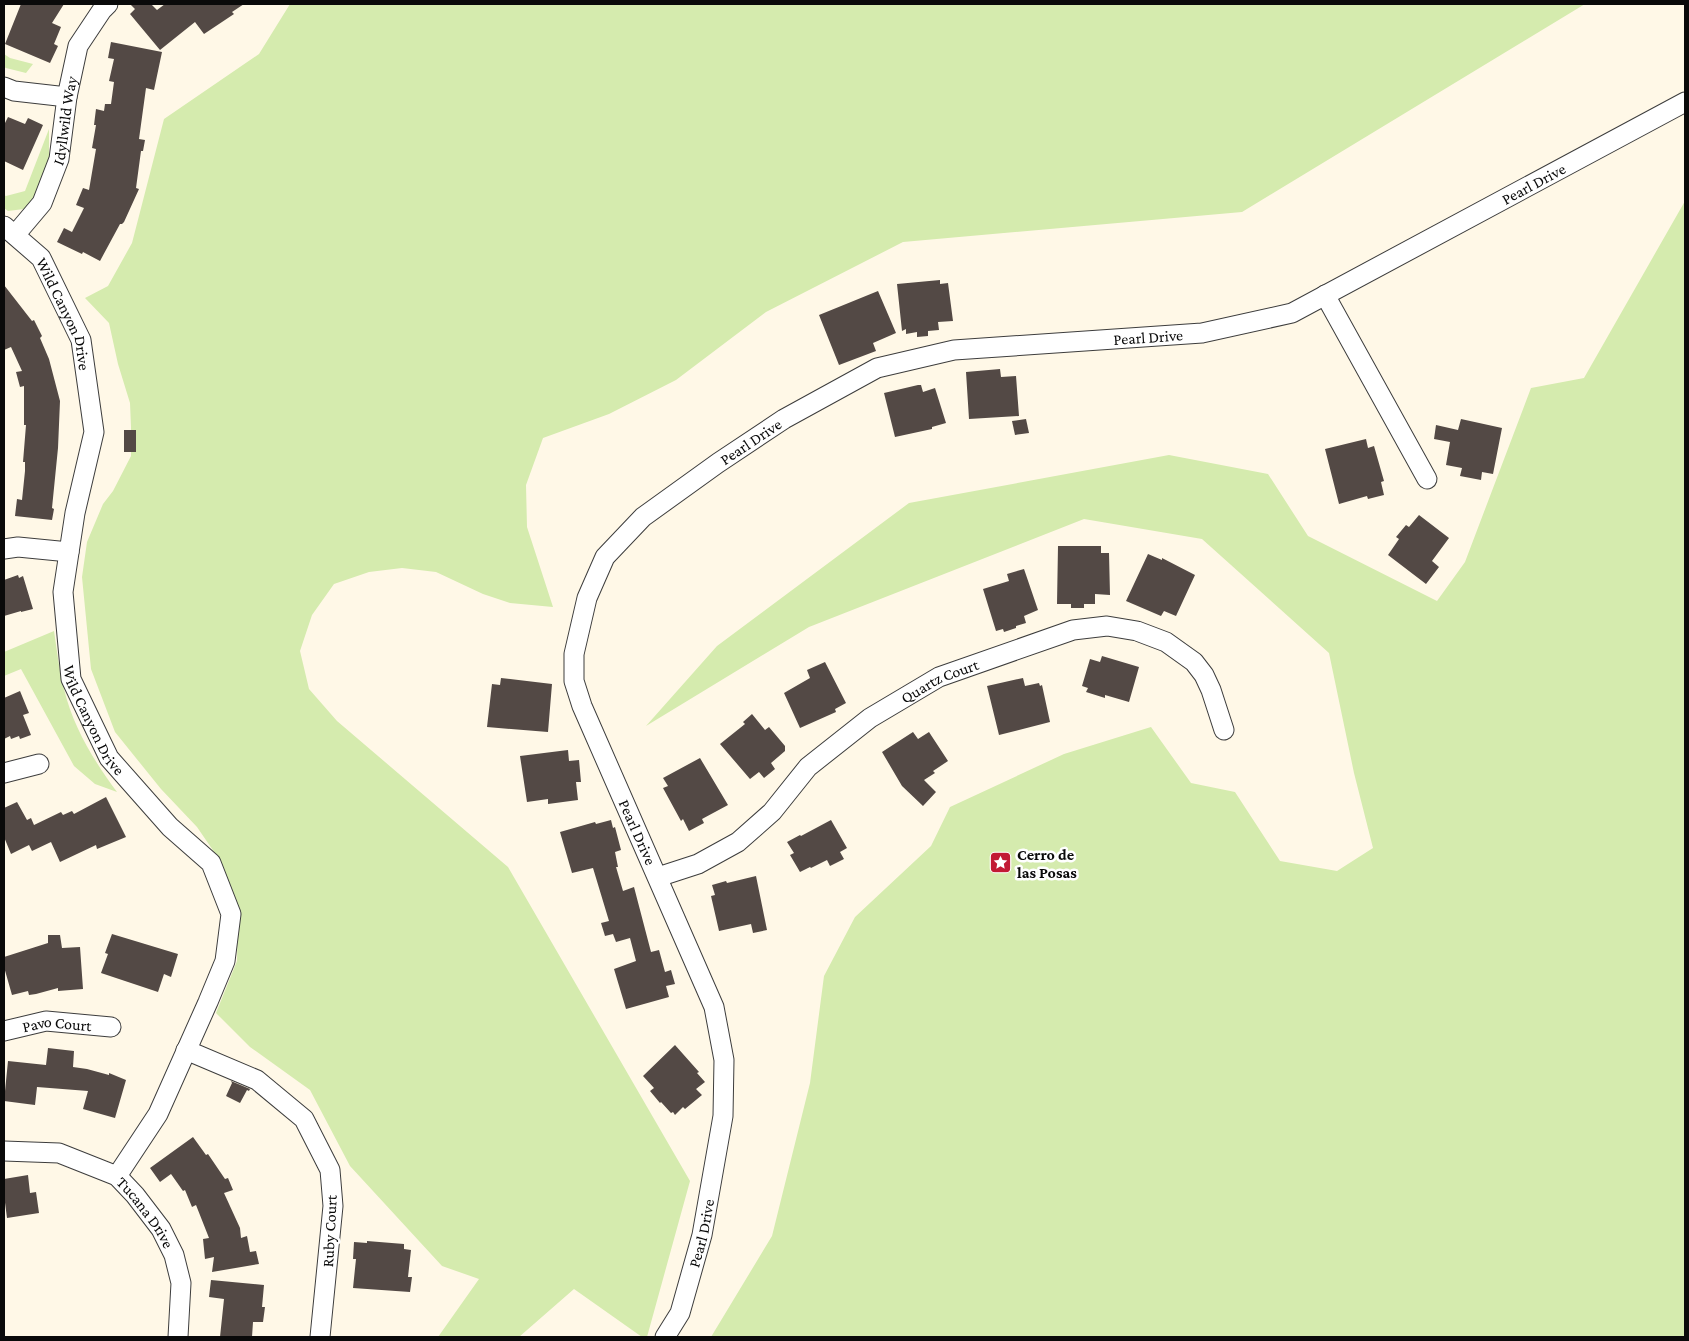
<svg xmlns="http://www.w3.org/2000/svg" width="1689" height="1341" viewBox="0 0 1689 1341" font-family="'Crimson Pro',serif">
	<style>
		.green { fill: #d5ebae }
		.building { fill: #534945 }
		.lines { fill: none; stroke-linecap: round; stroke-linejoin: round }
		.minor-casing { stroke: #3d3d3d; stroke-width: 21 }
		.minor { stroke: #fff; stroke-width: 19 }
		.labels { text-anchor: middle; stroke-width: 5; stroke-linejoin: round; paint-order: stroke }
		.street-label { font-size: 16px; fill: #0a0a0a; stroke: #fff }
		.poi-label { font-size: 16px; font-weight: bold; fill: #0a0a0a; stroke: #fff; text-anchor: start }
	</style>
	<rect width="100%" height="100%" fill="#fff8e7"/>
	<!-- green -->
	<g class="green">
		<polygon points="290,4 1585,4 1242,212 903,242 766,312 676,380 609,414 543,438 526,485 527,527 553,607 510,603 483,594 436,572 402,568 369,572 334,584 312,615 300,651 309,689 337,721 508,867 690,1181 647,1337 642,1337 574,1289 519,1337 438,1337 479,1279 442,1266 350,1166 310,1090 250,1047 216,1013 237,961 238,910 221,862 197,827 161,789 115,732 91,669 82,577 87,542 103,504 113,491 131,456 131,427 130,403 118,364 109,323 85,298 108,286 132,243 164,119 259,54"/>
		<polygon points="4,54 10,58 33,64 26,73 6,68 4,67"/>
		<polygon points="49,129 49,165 34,200 24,209 8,211 4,208 4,195 6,196 25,191"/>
		<polygon points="1685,201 1685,1337 711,1337 772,1236 810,1083 824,976 855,917 931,846 950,807 1064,754 1151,727 1191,783 1235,792 1280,861 1337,871 1373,848 1354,773 1329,653 1202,539 1084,519 809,627 646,726 717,646 909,503 1169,455 1268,474 1308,536 1437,601 1465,562 1531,388 1584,378"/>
		<path d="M54,631c3,19 5,39 10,58 9,38 30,72 53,103l-22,-8 -21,-18 -53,-97 -17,7v-24z"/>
	</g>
	<!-- building -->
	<g class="building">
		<polygon points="21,4 64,4 52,23 61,27 54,44 58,46 50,63 5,44"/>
		<polygon points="130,4 151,4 157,10 165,4 244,4 232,12 234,14 204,34 195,22 160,50 130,14 135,9"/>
		<polygon points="111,42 162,52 154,90 146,88 139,139 145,140 143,151 141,151 136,188 139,189 124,222 122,224 120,224 100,261 83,252 82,254 57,242 64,228 72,232 84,208 76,205 83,188 89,190 96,149 92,148 96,125 94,125 96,109 104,111 105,104 111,104 114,82 109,81 114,59 108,58"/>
		<polygon points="8,117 25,124 28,118 43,125 23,170 4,161 4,125"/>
		<polygon points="940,280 940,284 948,283 953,321 938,322 939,330 928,331 928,336 917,337 917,332 906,334 906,329 902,331 897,284"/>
		<polygon points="4,285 32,321 34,320 42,336 40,338 49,359 60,401 58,448 52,508 54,509 52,520 15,516 17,499 22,500 25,471 25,462 23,462 26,425 24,425 24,386 20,387 16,372 22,371 11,347 4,350"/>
		<polygon points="878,291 896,333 873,343 876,351 839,365 819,315"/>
		<polygon points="1000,369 1001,377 1016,376 1019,416 969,419 966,372"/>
		<polygon points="918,385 921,385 923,392 935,388 946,423 932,427 932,429 895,437 884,393"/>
		<polygon points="1026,419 1029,433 1015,435 1012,421"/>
		<polygon points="1461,419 1502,428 1493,474 1482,472 1481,480 1460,476 1462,468 1446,465 1450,442 1434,439 1436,425 1458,430"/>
		<rect x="124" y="430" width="12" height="22"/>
		<polygon points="1366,439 1368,448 1374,446 1384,481 1381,482 1384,495 1368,499 1367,496 1339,504 1325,449"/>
		<polygon points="1419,515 1449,538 1432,561 1439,567 1426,584 1388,555 1399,539 1396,537 1406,525 1409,527"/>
		<polygon points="1058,546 1101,546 1101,553 1109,553 1110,595 1095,594 1095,604 1084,604 1084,608 1071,608 1071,604 1057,604"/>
		<polygon points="1148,554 1162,560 1162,558 1195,575 1176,616 1164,611 1161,616 1126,601"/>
		<polygon points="1024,569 1038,610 1024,616 1026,623 1016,626 1016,628 1004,632 1003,629 996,631 983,589 1009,581 1007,574"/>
		<polygon points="18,575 19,578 23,576 33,609 21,612 21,611 4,616 4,580"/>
		<polygon points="1102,656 1139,667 1129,702 1105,695 1105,698 1086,692 1088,688 1082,686 1090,659 1100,662"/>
		<polygon points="825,662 846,703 835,709 836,712 800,728 784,693 810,678 807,670"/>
		<polygon points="501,678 552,684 548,732 487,727 492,684 500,685"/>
		<polygon points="1023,678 1025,686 1039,683 1040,686 1042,685 1050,722 999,735 987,686"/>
		<polygon points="20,691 29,713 23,715 31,735 20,739 19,736 11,739 10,736 4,739 4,698"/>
		<polygon points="752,714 765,730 769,727 785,746 785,751 771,763 775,769 764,778 759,772 750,779 720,744 745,724 743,722"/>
		<polygon points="913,732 918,739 929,732 948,761 933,771 935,773 924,780 936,792 923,806 902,786 882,752"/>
		<polygon points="568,750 569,761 579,760 581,782 576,782 578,800 548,804 548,799 527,802 520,756"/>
		<polygon points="700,758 728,805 702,819 704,823 689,831 683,819 681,821 663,788 668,786 663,778"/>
		<polygon points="106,797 126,837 97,849 96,845 60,862 51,842 32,851 29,845 11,854 4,837 4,808 17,802 27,820 31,818 34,825 61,812 63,815 72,811 74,814"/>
		<polygon points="611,820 613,828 615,827 621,850 615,852 618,867 616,867 623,891 634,887 651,952 659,950 665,972 671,970 675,984 666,986 669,997 626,1009 614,969 636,961 630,938 616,942 613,934 605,936 601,923 609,921 593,868 572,873 560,832 595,822 596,824"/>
		<polygon points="831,820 847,848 840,852 844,859 830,866 827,860 811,868 810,867 800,872 790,855 794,853 787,842 800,835 801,836"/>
		<polygon points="756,876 767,930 753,933 751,924 719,931 711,896 715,895 712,885 726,881 727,883"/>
		<polygon points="112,934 178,954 171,977 164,974 158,992 101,973 108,954 105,953"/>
		<polygon points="48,935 60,935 62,948 80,947 83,989 58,991 58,988 36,994 29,995 28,991 12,995 4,967 4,957 48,943"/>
		<polygon points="675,1045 699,1072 697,1073 705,1082 696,1089 702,1095 685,1109 683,1107 675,1115 673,1112 671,1113 661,1102 660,1103 650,1091 654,1088 643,1076"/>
		<polygon points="48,1048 74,1051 73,1067 87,1069 109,1075 109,1073 126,1080 115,1118 83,1109 88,1091 37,1087 35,1105 4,1101 8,1061 46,1065"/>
		<polygon points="231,1081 250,1089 249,1091 247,1090 240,1103 226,1096 232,1083"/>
		<polygon points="193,1137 206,1155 208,1154 225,1179 228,1178 233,1190 224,1193 240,1228 241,1238 247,1236 250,1252 256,1251 259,1264 212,1272 214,1257 205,1259 203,1239 209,1238 196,1205 192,1207 185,1190 183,1191 171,1174 160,1182 150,1168"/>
		<polygon points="28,1175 30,1193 36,1192 39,1213 7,1218 4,1195 4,1179"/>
		<polygon points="367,1241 404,1244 404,1249 411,1250 408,1277 412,1277 410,1292 353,1288 356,1259 353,1259 354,1242 367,1243"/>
		<polygon points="211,1280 264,1285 262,1307 265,1307 263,1322 253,1322 252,1337 220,1337 224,1299 209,1297"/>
	</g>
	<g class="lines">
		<defs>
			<g id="minor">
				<polyline points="4,87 14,91 67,97"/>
				<path id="s1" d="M4,226l37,32 40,82 13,92 -19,81 -12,79 8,87 38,79 61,69 41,36 20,51 -6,47 -17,41 -50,112 -41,62"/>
				<path id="s2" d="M15,235l27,-32 17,-44 8,-62 11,-51 24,-36 6,-6"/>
				<polyline points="1325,295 1427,479"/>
				<polyline points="4,549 18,547 69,552"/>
				<polyline points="4,773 39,764"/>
				<path id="s3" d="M658,877l40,-13 40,-22 34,-30 36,-45 62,-49 69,-41 134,-47 34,-4 30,5 29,11 28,20 10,13 7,15 13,40"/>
				<path id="s4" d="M4,1031l42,-10 65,6"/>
				<polyline points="186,1050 257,1080 304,1119 330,1170 333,1206 320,1337"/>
				<path id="s5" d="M4,1151l55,2 58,23 18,19 26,34 13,26 7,28 -3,54"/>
				<path id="s6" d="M665,1337l15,-24 22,-78 21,-119 1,-56 -10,-53 -132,-301 -8,-25v-27l13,-56 18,-41 38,-40 75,-54 66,-44 93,-51 77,-18 248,-17 90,-20 393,-211"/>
			</g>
		</defs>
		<!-- minor casing -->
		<use href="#minor" class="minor-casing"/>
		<!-- minor -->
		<use href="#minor" class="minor"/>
	</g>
	<!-- icons -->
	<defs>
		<symbol id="sight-square" viewBox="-11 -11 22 22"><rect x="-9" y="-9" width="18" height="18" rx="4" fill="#c21934" stroke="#fff"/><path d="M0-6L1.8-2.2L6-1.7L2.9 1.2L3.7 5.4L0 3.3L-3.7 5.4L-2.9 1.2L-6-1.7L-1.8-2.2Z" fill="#fff"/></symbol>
	</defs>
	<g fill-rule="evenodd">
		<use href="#sight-square" x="988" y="850" width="25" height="25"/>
	</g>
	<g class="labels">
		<!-- street labels -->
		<g class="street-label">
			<text dy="6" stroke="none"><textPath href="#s2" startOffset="128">Idyllwild Way</textPath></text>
			<text dy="6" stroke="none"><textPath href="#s6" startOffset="1851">Pearl Drive</textPath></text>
			<text dy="6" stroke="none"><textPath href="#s1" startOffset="110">Wild Canyon Drive</textPath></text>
			<text dy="6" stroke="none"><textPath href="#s6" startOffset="1431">Pearl Drive</textPath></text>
			<text dy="6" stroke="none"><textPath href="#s6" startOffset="1011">Pearl Drive</textPath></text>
			<text dy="6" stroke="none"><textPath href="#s3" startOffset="349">Quartz Court</textPath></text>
			<text dy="6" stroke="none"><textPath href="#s1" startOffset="530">Wild Canyon Drive</textPath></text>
			<text transform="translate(638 832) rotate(66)" y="6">Pearl Drive</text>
			<text dy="6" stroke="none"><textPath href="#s4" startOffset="54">Pavo Court</textPath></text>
			<text dy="6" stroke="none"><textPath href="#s5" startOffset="164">Tucana Drive</textPath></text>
			<text transform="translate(329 1231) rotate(-87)" y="6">Ruby Court</text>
			<text dy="6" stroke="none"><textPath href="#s6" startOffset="111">Pearl Drive</textPath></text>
		</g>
		<!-- poi labels -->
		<g class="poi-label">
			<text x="1017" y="860">Cerro de<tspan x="1017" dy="18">las Posas</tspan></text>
		</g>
	</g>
	<!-- border -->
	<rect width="1689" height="1341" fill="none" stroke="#0a0a0a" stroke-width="10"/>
</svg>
